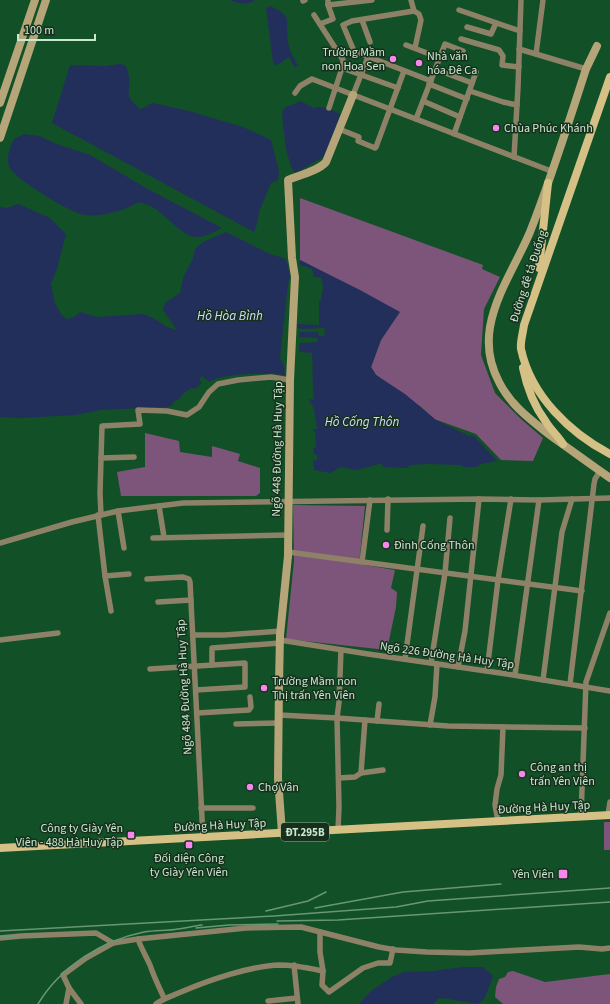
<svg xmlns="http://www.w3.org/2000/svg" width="610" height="1004" viewBox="0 0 610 1004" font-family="'Source Sans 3',sans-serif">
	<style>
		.green { fill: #7e557a }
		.water { fill: #232f5b }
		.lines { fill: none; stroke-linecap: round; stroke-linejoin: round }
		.street { stroke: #8d8267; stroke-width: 5.5 }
		.secondary { stroke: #b6a579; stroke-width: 8 }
		.primary { stroke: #d5c086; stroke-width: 8 }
		.rail { stroke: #689776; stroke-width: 1.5 }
		.poi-dot { fill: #f688ed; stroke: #17301d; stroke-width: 1.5 }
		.labels { text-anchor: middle; stroke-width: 3; stroke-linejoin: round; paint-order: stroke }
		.shield { fill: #17301d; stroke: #94b099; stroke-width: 1 }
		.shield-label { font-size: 11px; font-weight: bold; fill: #c9e7ce }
		.poi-label { font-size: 12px; fill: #c9e7ce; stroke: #17301d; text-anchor: start }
		.street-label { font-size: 12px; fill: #c9e7ce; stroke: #17301d }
		.water-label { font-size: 13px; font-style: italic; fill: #d0dbfa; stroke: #17301d }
	</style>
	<rect width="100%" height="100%" fill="#125027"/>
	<!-- green -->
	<g class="green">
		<polygon points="300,198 483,265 482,269 500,277 484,309 481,355 495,393 521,419 543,438 533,461 501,460 476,434 434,419 421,407 376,375 371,367 381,340 399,312 300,260"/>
		<polygon points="145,433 179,441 180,452 212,457 212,446 240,454 238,461 260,468 260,493 256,496 121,496 117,472 145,467"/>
		<polygon points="293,505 365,506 359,564 395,570 391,588 397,592 396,607 387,650 286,639 294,561"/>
		<rect x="604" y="822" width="6" height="28"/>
		<polygon points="513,971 545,982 610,974 610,1004 503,1004 495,997 496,987 499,979 505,977 508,972"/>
	</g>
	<!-- water -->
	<g class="water">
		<path d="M230,0h25c-7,6 -17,3 -25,0z"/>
		<path d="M270,6c6,3 13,5 16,11 2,3 1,8 1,12 0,14 3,25 11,36l-3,3 -6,-11 -10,7 -4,1 -2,-3 -7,-54z"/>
		<path d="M120,64l5,1c2,4 4,8 4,12 1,19 -5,18 11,32 6,-1 8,-5 13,-6l36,8 54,16 28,13 8,31 -1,9 -7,3 -12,29 -2,12 -3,8 -202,-109 18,-58 35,1z"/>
		<path d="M301,101l12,7c8,-3 19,2 27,6l-12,38 -5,5 -26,15h-3l-3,-5 -5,-18 -4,-34 2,-7z"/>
		<path d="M24,134l15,2 18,8 33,11 56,33 76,40c-7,3 -16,9 -24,9 -15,1 -31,-21 -44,-29 -4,-3 -10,-4 -15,-6 -16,9 -37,15 -55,13 -13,-2 -69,-36 -74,-47 -5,-9 0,-20 4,-29z"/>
		<path d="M18,204l32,14 16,16 -9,35 -6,15 4,19 6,11 5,5 8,-2 6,-5 17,5 45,-3c13,2 22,14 35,16l-14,-20 2,-7 15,-10 3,-15 10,-20 2,-9 8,-7 23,-10 42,21 18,6 4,17 -2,8 -8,74 4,7 1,10c-14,-3 -65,-1 -76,7l-7,-6 -3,4 3,3 -7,6 -3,-1 -7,4 -7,8h-2l-5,6 -3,1 -67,3 -25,5 -55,3 -21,-1v-210l7,1z"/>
		<path d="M300,260l60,30 40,22 -19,28 -10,27 5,8 29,19 31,26 31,15 7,1 23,25 -16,3 -4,3h-13l-4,-2 -33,-1 -17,1 -3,3 -24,-1 -2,-4 -5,2 -19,5 -16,-3 -11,6 -16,-3 -1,-10h4v-5l-3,-1 -1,-7 3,1 -1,-16 -2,-1v-2h4l-3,-20 -3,-6h-1l-1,-4 5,1c-2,-16 -1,-31 -2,-47l-13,-1 1,-9 17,-1 1,-4 -19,-1v-5h19l1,4h5l1,-8 -22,1 -5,-1 -1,-4 22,1v-24l2,-1 2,-12 -1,-7 -1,-3 -7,-1 -2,-8 -12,-4z"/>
		<polygon points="463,967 483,967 493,976 485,998 478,1004 442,998 438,999 433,1004 359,1004 371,991 392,977 404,972 433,971"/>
	</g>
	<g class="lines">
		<!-- street -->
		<g class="street">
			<polyline points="411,0 414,11 419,14 421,20 415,48"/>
			<polyline points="303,1 305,0"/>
			<polyline points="328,5 372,0"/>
			<polyline points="459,10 520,31"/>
			<polyline points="414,11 352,21 343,25 354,51 431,81"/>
			<polyline points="314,15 343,60 343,65 329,108"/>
			<polyline points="362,20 370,42"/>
			<polyline points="320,24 333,19 328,5 328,0"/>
			<polyline points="467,27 491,34 496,23"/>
			<polyline points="461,39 499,50 503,56 502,65 519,67"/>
			<polyline points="406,45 440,58"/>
			<polyline points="519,49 586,69"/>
			<polyline points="536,54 543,0"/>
			<polyline points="342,68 398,88"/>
			<polyline points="435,69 472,83"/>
			<polyline points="429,84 467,99"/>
			<polyline points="470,91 503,102 517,105"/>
			<polyline points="295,93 300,86 312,79 551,171"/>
			<polyline points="353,95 368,57"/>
			<polyline points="423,101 460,117"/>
			<polyline points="416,119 445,44 463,51"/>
			<polyline points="339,129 359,137 358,141 375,148 376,147 404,71"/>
			<polyline points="454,134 476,72"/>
			<polyline points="514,157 518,87 521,0"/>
			<polyline points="101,458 134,457"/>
			<polyline points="159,506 164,537"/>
			<polyline points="118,511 124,548"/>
			<polyline points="98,515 105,576 111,611"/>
			<polyline points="101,515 100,493 102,426 140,424 138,410 167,411 187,415 199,407 209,392 218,384 238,380 271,377 290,380"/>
			<polyline points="387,530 388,499"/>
			<polyline points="153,538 288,535"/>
			<polyline points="0,543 72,522 118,511 183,503 479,499 539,500 610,498"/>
			<polyline points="288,552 582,591"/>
			<polyline points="362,562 370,500"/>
			<polyline points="105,576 129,574"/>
			<polyline points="147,579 183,577 189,579 190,582 203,838"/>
			<polyline points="158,602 191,600"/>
			<polyline points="193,635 224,635 281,631"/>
			<polyline points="0,640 58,633"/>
			<polyline points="280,640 368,654 507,674 610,691"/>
			<polyline points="405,659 423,526"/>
			<polyline points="431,663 445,573 450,518"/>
			<polyline points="212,665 212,648 280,643"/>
			<polyline points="458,667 465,631 479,499"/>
			<polyline points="150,669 245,663 245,687 196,690"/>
			<polyline points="487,671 498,580 511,499"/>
			<polyline points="515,675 539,500"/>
			<polyline points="543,680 562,532 572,499"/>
			<polyline points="570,684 594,484 595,479 600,471"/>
			<polyline points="197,713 249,710 251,707 250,697"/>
			<polyline points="279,715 337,718 448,726 585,728"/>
			<polyline points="377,721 379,704"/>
			<polyline points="236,724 279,723"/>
			<polyline points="430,725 435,697 437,664"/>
			<polyline points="361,773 383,770"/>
			<polyline points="339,778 355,777 361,773 365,720"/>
			<polyline points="201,808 253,808"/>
			<polyline points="608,815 610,802"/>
			<polyline points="581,817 586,682 610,613"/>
			<polyline points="498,821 495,805 497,789 501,775 503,727"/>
			<polyline points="338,830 339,807 337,718 339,702 341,650"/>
			<polyline points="320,932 320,952 323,971 322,985 329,992 363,968 378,963 390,963 393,949"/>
			<polyline points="0,938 21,936 96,933 113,943"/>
			<path d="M138,939c3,9 8,17 12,26 4,12 9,22 14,33"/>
			<polyline points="294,965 298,1004"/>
			<polyline points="268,1001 297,998"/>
			<polyline points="66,1004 69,988"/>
			<polyline points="81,1004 69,988 63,975 86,958 113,943 138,939 246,928 301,927 379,947 396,950 427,952 469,953 579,947 602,949 610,948"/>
			<path d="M156,1004c8,-6 16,-8 25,-12 28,-12 69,-26 99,-27 14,0 28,3 43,6"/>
		</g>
		<!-- secondary -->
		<g class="secondary">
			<path d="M597,46l-11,23c-18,55 -35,110 -56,163 -13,31 -34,61 -40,95 -3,18 0,38 9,55 12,24 32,38 52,54 20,14 39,28 59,42"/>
			<polyline points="0,103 35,0"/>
			<polyline points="0,138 46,0"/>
			<path d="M282,833l-4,-55 1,-94 1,-49 8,-79 2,-176 5,-103 -3,-19 -4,-78c12,-5 30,-9 38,-18l27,-67"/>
		</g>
		<!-- primary -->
		<g class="primary">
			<path d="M610,77l-86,248c-1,8 -4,17 -3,24 10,47 49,84 89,105"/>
			<polyline points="539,268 548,183"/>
			<path d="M523,368c4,20 11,38 23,54 5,8 12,14 17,22"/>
			<polyline points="0,848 610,815"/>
		</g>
		<!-- rail -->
		<g class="rail">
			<polyline points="315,908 403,892 501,884"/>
			<polyline points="266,911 308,901 326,892"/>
			<polyline points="277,921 338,920 610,902"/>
			<polyline points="196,928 229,925 278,924"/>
			<polyline points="0,931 274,916 396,907 428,901 610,888"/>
			<polyline points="0,937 18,936"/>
			<path d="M38,1004c22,-37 65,-64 106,-72 11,-2 23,-1 34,-3 8,-1 16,-3 24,-4"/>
		</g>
	</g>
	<!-- markers -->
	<g class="poi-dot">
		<circle cx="393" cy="59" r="4"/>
		<circle cx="419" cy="63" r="4"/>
		<circle cx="496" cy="128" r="4"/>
		<circle cx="386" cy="545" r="4"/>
		<circle cx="264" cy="688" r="4"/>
		<circle cx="522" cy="774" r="4"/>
		<circle cx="250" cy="787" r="4"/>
		<rect x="127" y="831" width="8" height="8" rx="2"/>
		<rect x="185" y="841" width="8" height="8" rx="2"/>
		<rect x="558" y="869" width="10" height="10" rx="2"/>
	</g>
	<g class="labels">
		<!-- shield labels -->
		<rect class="shield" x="281" y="823" width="48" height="18" rx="3"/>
		<g class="shield-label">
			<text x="305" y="836">ĐT.295B</text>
		</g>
		<!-- poi labels -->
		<g class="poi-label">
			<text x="385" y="56" text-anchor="end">Trường Mầm<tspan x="385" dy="14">non Hoa Sen</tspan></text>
			<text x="427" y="60">Nhà văn<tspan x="427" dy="14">hóa Đê Ca</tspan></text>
			<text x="504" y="132">Chùa Phúc Khánh</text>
			<text x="394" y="549">Đình Cống Thôn</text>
			<text x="272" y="685">Trường Mầm non<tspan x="272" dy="14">Thị trấn Yên Viên</tspan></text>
			<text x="530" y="771">Công an thị<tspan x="530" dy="14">trấn Yên Viên</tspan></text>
			<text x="258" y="791">Chợ Vân</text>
			<text x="123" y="832" text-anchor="end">Công ty Giày Yên<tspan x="123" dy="14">Viên - 488 Hà Huy Tập</tspan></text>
			<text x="189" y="862" text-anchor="middle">Đối diện Công<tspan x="189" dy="14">ty Giày Yên Viên</tspan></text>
			<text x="554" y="878" text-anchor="end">Yên Viên</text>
		</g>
		<!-- street labels -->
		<g class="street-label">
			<text transform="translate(528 276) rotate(-72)" y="4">Đường đê tả Đuống</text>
			<text transform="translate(277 449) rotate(-89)" y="4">Ngõ 448 Đường Hà Huy Tập</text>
			<text transform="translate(447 655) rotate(8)" y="4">Ngõ 226 Đường Hà Huy Tập</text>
			<text transform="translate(184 687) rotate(-93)" y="4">Ngõ 484 Đường Hà Huy Tập</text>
			<text transform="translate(544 807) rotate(-3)" y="4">Đường Hà Huy Tập</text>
			<text transform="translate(220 825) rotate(-3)" y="4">Đường Hà Huy Tập</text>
		</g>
		<!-- water labels -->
		<g class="water-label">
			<text x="230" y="320">Hồ Hòa Bình</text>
			<text x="362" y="426">Hồ Cống Thôn</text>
		</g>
	</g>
	<!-- scale -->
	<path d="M18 34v6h77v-6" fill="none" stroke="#c9e7ce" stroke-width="2"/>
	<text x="24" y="34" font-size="12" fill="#c9e7ce" stroke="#17301d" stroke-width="3" paint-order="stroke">100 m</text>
</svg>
